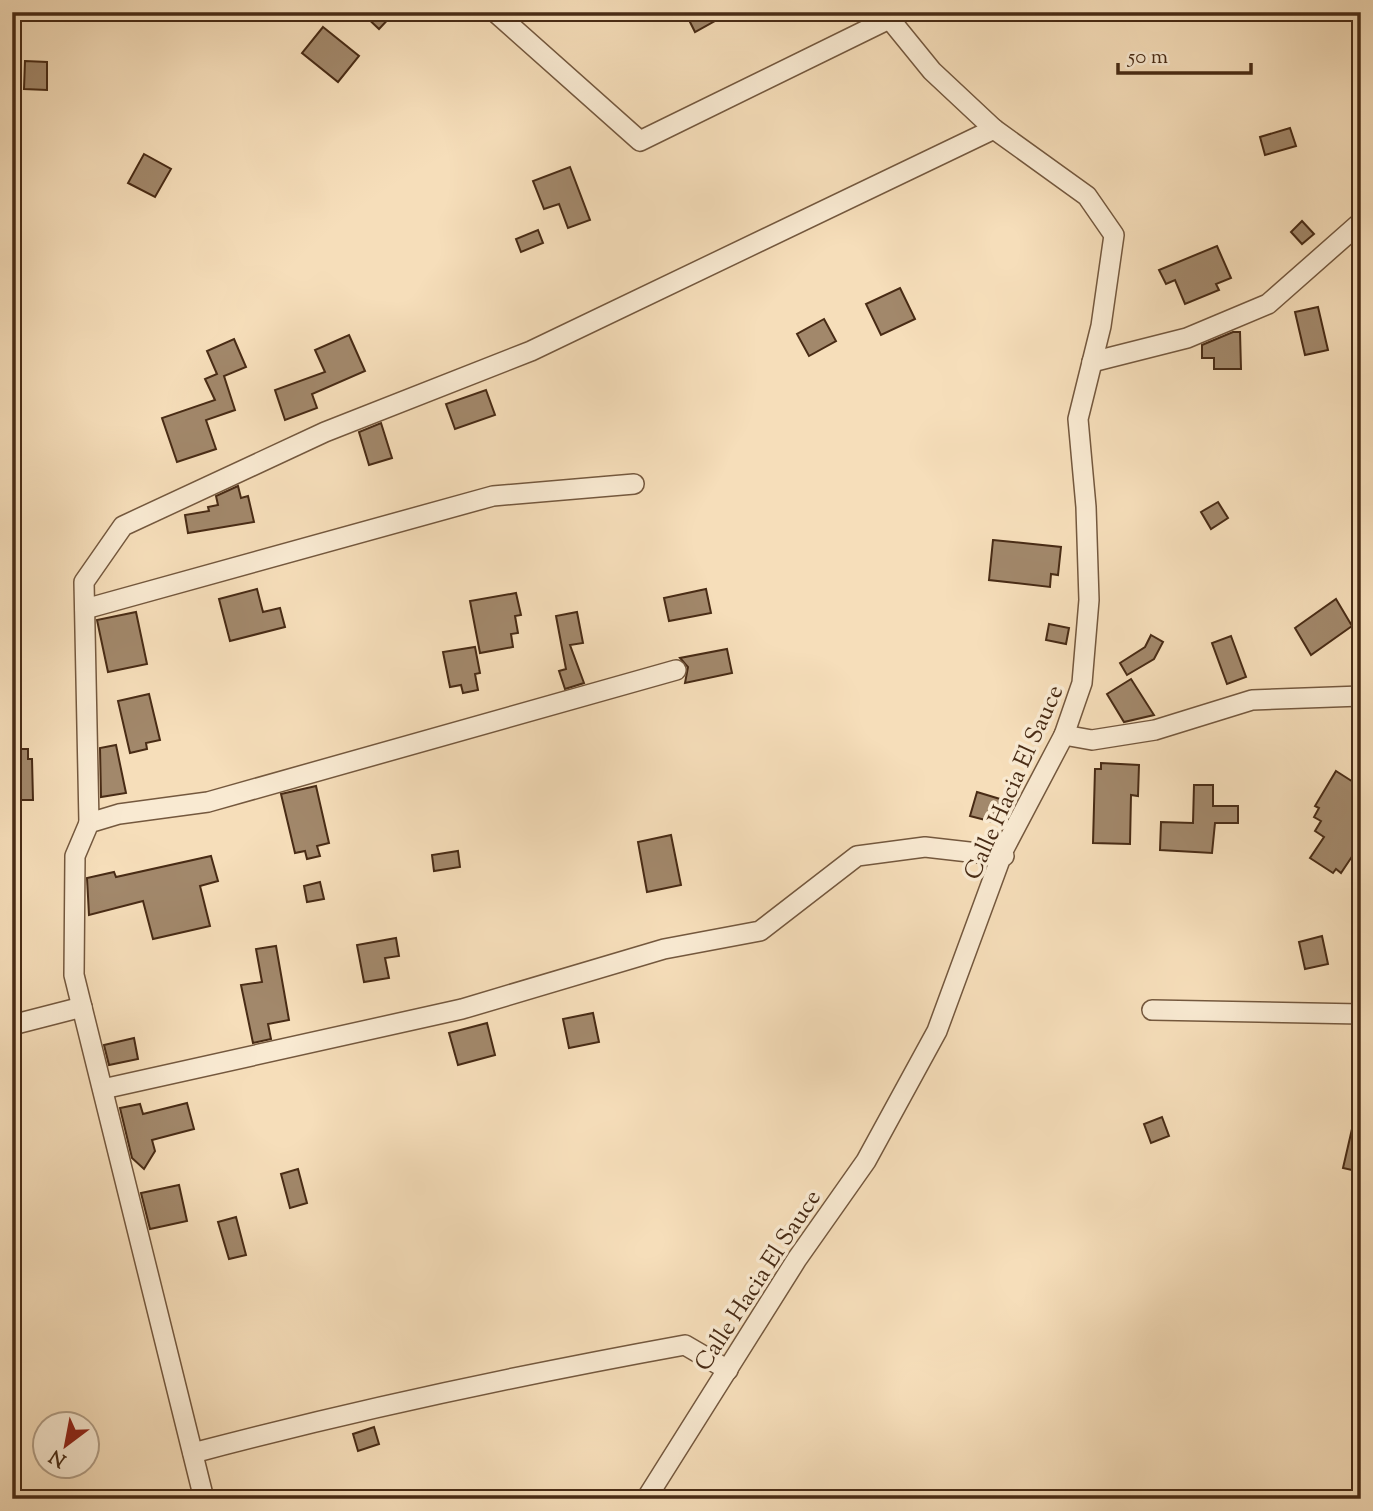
<svg xmlns="http://www.w3.org/2000/svg" width="1373" height="1511" viewBox="0 0 1373 1511" font-family="'Sorts Mill Goudy',serif">
	<style>
		.building { fill: #a2886b; stroke: #482b15; stroke-width: 2 }
		.lines { fill: none; stroke-linecap: round; stroke-linejoin: round }
		.street-casing { stroke: #74583e; stroke-width: 22 }
		.street { stroke: #f9ead2; stroke-width: 19 }
		.labels { text-anchor: middle; stroke-width: 7; stroke-linejoin: round; paint-order: stroke }
		.street-label { font-size: 24px; fill: #482b15; stroke: #f9ead2 }
	</style>
	<rect width="100%" height="100%" fill="#f6deba"/>
	<filter id="stains"><feTurbulence type="fractalNoise" baseFrequency=".00286" numOctaves="4"/><feColorMatrix values="0 0 0 0 .2 0 0 0 0 .09 0 0 0 0 .02 0 0 0 .5 -.17"/></filter>
	<radialGradient id="worn" r=".72"><stop offset=".6" stop-color="#630" stop-opacity="0"/><stop offset="1" stop-color="#630" stop-opacity=".3"/></radialGradient>
	<!-- building -->
	<g class="building">
		<polygon points="361,12 395,12 379,29"/>
		<polygon points="685,12 731,12 695,32"/>
		<polygon points="323,27 359,56 338,82 302,53"/>
		<polygon points="25,61 47,62 47,90 24,89"/>
		<polygon points="1290,128 1296,146 1265,155 1260,137"/>
		<polygon points="144,154 171,169 155,197 128,183"/>
		<polygon points="570,167 590,220 568,228 559,204 544,209 533,181"/>
		<polygon points="1302,221 1314,234 1302,244 1291,232"/>
		<polygon points="538,230 543,243 521,252 516,239"/>
		<polygon points="1217,246 1231,278 1216,284 1219,290 1185,304 1175,280 1166,284 1159,270"/>
		<polygon points="900,288 915,319 881,335 866,304"/>
		<polygon points="1318,307 1328,350 1305,355 1295,312"/>
		<polygon points="824,319 836,341 809,356 797,334"/>
		<polygon points="1233,332 1240,332 1241,369 1214,369 1214,358 1202,358 1202,345"/>
		<polygon points="349,335 365,371 312,394 317,408 285,420 275,390 325,372 315,350"/>
		<polygon points="234,339 246,367 224,376 235,410 206,420 216,449 177,462 162,418 215,400 205,379 217,374 207,351"/>
		<polygon points="486,390 495,415 455,429 446,404"/>
		<polygon points="381,423 392,458 369,465 359,432"/>
		<polygon points="238,486 241,498 248,496 254,522 188,533 185,515 209,511 208,507 218,505 216,496"/>
		<polygon points="1218,502 1228,518 1211,529 1201,512"/>
		<polygon points="993,540 1061,547 1058,575 1051,574 1050,587 989,580"/>
		<polygon points="257,589 263,612 280,608 285,627 230,641 219,599"/>
		<polygon points="706,589 711,613 669,621 664,598"/>
		<polygon points="516,593 521,615 515,616 518,633 511,634 513,647 480,653 470,601"/>
		<polygon points="1336,599 1352,626 1311,655 1295,628"/>
		<polygon points="136,612 147,664 108,672 97,620"/>
		<polygon points="577,612 583,643 570,645 584,683 565,689 559,671 566,669 556,616"/>
		<polygon points="1049,624 1069,628 1066,644 1046,640"/>
		<polygon points="1151,635 1163,642 1154,659 1127,675 1120,663 1145,647"/>
		<polygon points="1231,636 1246,677 1227,684 1212,643"/>
		<polygon points="475,647 480,673 475,674 478,690 463,693 461,685 450,687 443,652"/>
		<polygon points="727,649 732,673 685,683 688,667 680,658"/>
		<polygon points="1131,679 1154,715 1124,722 1107,694"/>
		<polygon points="149,694 160,740 146,743 147,749 130,753 118,701"/>
		<polygon points="116,745 126,793 101,797 100,748"/>
		<polygon points="12,749 28,749 28,759 32,759 33,800 12,800"/>
		<polygon points="1101,763 1139,765 1138,796 1131,795 1130,844 1093,843 1095,769 1101,769"/>
		<polygon points="1336,771 1361,787 1361,860 1353,855 1341,873 1336,869 1333,873 1310,858 1324,837 1315,831 1321,821 1314,817 1319,808 1315,806"/>
		<polygon points="1194,785 1213,785 1213,806 1238,806 1238,823 1215,823 1212,853 1160,850 1161,822 1193,823"/>
		<polygon points="316,786 329,843 317,846 320,856 307,859 305,851 295,853 281,794"/>
		<polygon points="977,792 1000,799 993,822 970,816"/>
		<polygon points="671,835 681,885 647,892 638,842"/>
		<polygon points="458,851 460,867 434,871 432,855"/>
		<polygon points="211,856 218,881 200,886 210,926 153,939 143,901 89,915 87,878 114,872 116,877"/>
		<polygon points="320,882 324,899 307,902 304,886"/>
		<polygon points="1322,936 1328,964 1305,969 1299,942"/>
		<polygon points="396,938 399,956 385,958 389,978 364,982 357,945"/>
		<polygon points="276,946 289,1020 268,1024 271,1039 253,1043 241,985 262,982 256,949"/>
		<polygon points="593,1013 599,1042 569,1048 563,1019"/>
		<polygon points="487,1023 495,1055 458,1065 449,1033"/>
		<polygon points="134,1038 138,1059 109,1065 104,1045"/>
		<polygon points="187,1103 194,1129 152,1140 155,1151 144,1169 132,1158 120,1108 140,1104 143,1114"/>
		<polygon points="1355,1116 1361,1117 1361,1172 1343,1168"/>
		<polygon points="1162,1117 1169,1136 1151,1143 1144,1124"/>
		<polygon points="298,1169 307,1203 290,1208 281,1174"/>
		<polygon points="179,1185 187,1221 150,1229 141,1193"/>
		<polygon points="236,1217 246,1255 229,1259 218,1222"/>
		<polygon points="374,1427 379,1444 358,1451 353,1434"/>
	</g>
	<g class="lines">
		<defs>
			<g id="street">
				<polyline points="495,12 640,141 889,19"/>
				<polyline points="1092,362 1187,338 1268,304 1361,222"/>
				<polyline points="85,609 493,496 634,484"/>
				<polyline points="1064,735 1092,740 1155,730 1252,700 1361,696"/>
				<polyline points="89,823 84,582 123,526 325,432 531,351 994,129"/>
				<polyline points="1152,1010 1361,1014"/>
				<polyline points="12,1025 82,1007"/>
				<polyline points="103,1089 462,1009 664,949 760,931 857,856 925,847 1004,856"/>
				<path d="M193,1453c162,-43 327,-78 492,-108l43,25"/>
				<polyline points="204,1499 74,975 75,856 89,823 119,814 208,802 676,670"/>
				<polyline points="646,1499 797,1259 866,1161 937,1031 1004,849 1064,735 1082,683 1089,600 1086,507 1078,419 1101,326 1114,235 1087,196 994,129 932,71 884,12"/>
			</g>
		</defs>
		<!-- street casing -->
		<use href="#street" class="street-casing"/>
		<!-- street -->
		<use href="#street" class="street"/>
	</g>
	<g class="labels">
		<!-- street labels -->
		<g class="street-label">
			<text transform="translate(1013 782) rotate(-66)" y="8">Calle Hacia El Sauce</text>
			<text transform="translate(757 1280) rotate(-57)" y="8">Calle Hacia El Sauce</text>
		</g>
	</g>
	<!-- margin -->
	<rect width="1373" height="1511" fill="none" stroke="#f6deba" stroke-width="42"/>
	<rect x="14" y="14" width="1345" height="1483" fill="none" stroke="#482b15" stroke-width="3.5"/>
	<rect x="21" y="21" width="1331" height="1469" fill="none" stroke="#482b15" stroke-width="2"/>
	<!-- north arrow -->
	<g transform="translate(66 1445) rotate(212)"><circle r="33" fill="#f9ead2" stroke="#b29e86" stroke-width="2"/>
	<path d="M0-5L12 26L0 18L-12 26Z" fill="#8f2418"/>
	<text y="-10" font-size="19" font-weight="bold" text-anchor="middle" fill="#482b15">N</text>
	</g>
	<!-- scale -->
	<path d="M1118 63v10h133v-10" fill="none" stroke="#482b15" stroke-width="3.5"/>
	<text x="1128" y="63" font-size="21" fill="#482b15" stroke="#f9ead2" stroke-width="5" paint-order="stroke">50 m</text>
	<rect width="100%" height="100%" filter="url(#stains)"/>
	<rect width="100%" height="100%" fill="url(#worn)"/>
</svg>
